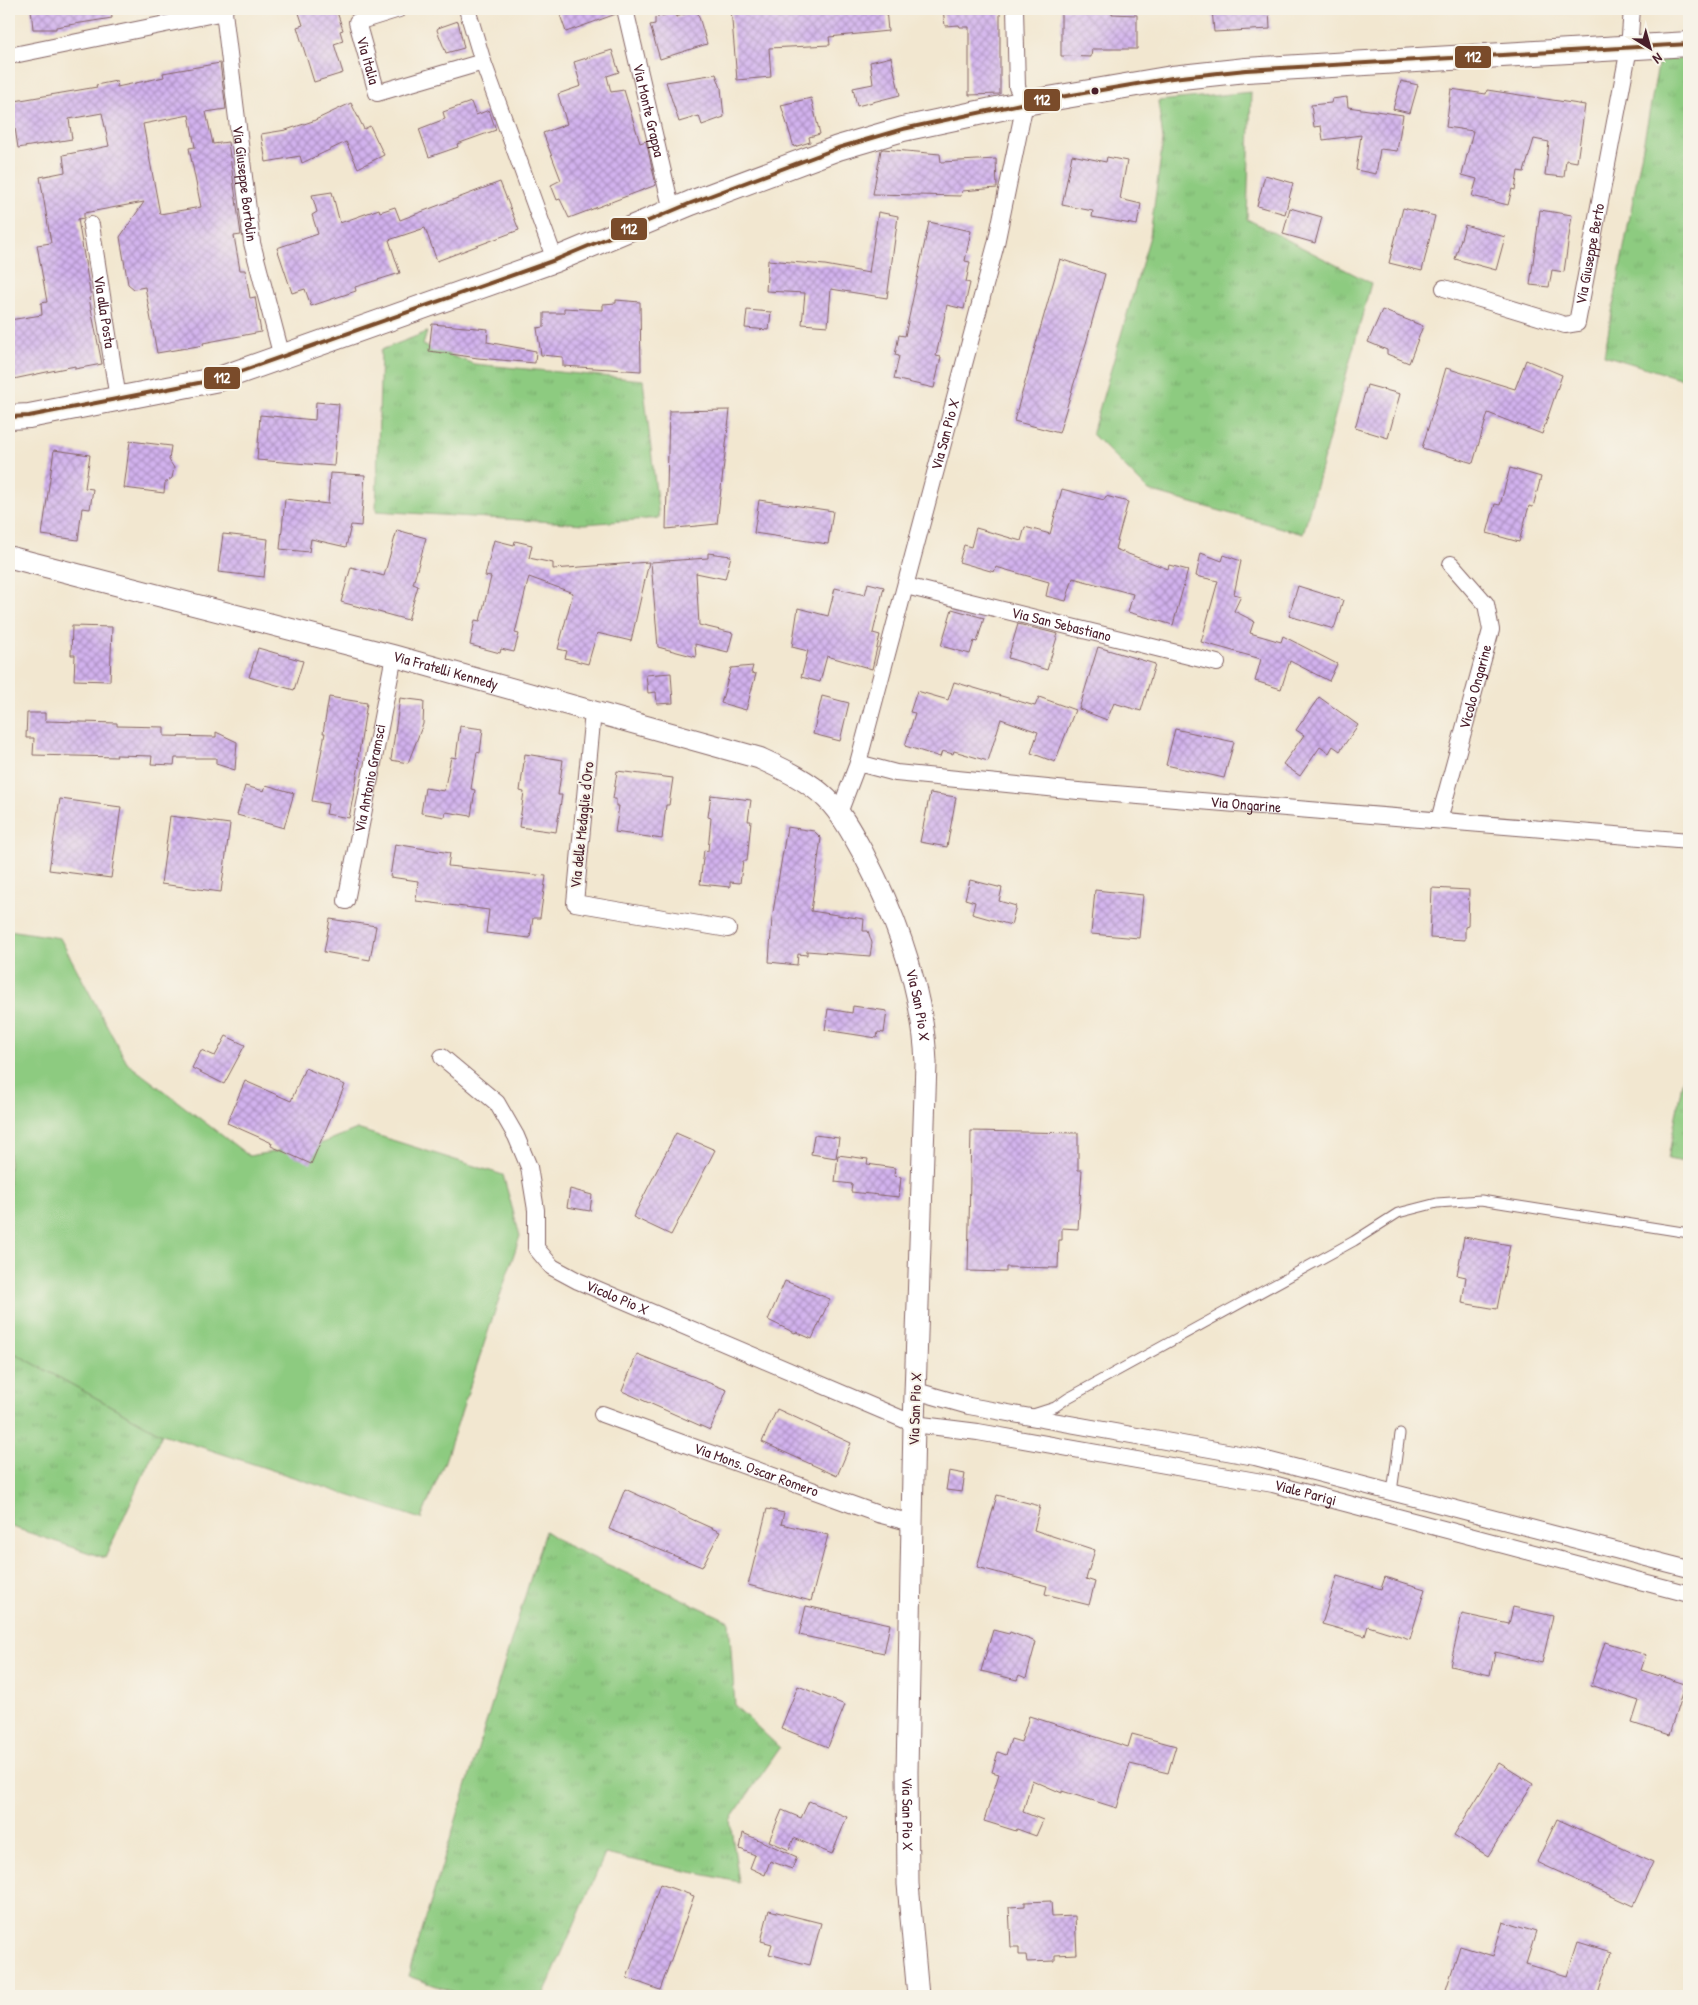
<svg xmlns="http://www.w3.org/2000/svg" width="1698" height="2005" viewBox="0 0 1698 2005" font-family="'Patrick Hand',sans-serif">
	<style>
		.grass { fill: url(#grass-tufts); stroke: #6c7556 }
		.pitch { fill: #8dcb80; stroke: #6c7556 }
		.building { fill: url(#building-cross-hatch); fill-rule: evenodd }
		.lines { fill: none; stroke-linecap: round; stroke-linejoin: round }
		.service-casing { stroke: #856565; stroke-width: 11 }
		.minor-casing { stroke: #856565; stroke-width: 18 }
		.tertiary-casing { stroke: #856565; stroke-width: 23 }
		.secondary-casing { stroke: #856565; stroke-width: 26 }
		.service { stroke: #fff; stroke-width: 9 }
		.minor { stroke: #fff; stroke-width: 16 }
		.tertiary { stroke: #fff; stroke-width: 21 }
		.secondary { stroke: #fff; stroke-width: 24 }
		.bus-1-casing { stroke: #f7f3e8; stroke-width: 8 }
		.bus-1 { stroke: #7a4b2a; stroke-width: 4 }
		.bus-dot { fill: #4a1f2b; stroke: #f7f3e8; stroke-width: 2 }
		.labels { text-anchor: middle; stroke-width: 4; stroke-linejoin: round; paint-order: stroke }
		.street-label { font-size: 15px; fill: #4a1f2b; stroke: #f7f3e8 }
		.line-badge { stroke: #f7f3e8; stroke-width: 2 }
		.badge-label { font-size: 14px; text-anchor: middle; font-weight: bold; fill: #fff }
	</style>
	<defs>
		<pattern id="grass-tufts" width="24" height="20" patternUnits="userSpaceOnUse" patternTransform="scale(1.25)"><rect width="24" height="20" fill="#8dcb80"/><path d="M3 7l-1-3M5 7V3M7 7l1-3M15 17l-1-3M17 17v-4M19 17l1-3" fill="none" stroke="#7bae6f"/></pattern>
		<pattern id="building-cross-hatch" width="8" height="8" patternUnits="userSpaceOnUse" patternTransform="scale(1.25)"><rect width="8" height="8" fill="#d2b2ee"/><path d="M0 0l8 8M0 8l8-8" fill="none" stroke="#ac90c1"/></pattern>
	</defs>
	<rect width="100%" height="100%" fill="#f7f3e8"/>
	<filter id="ink" filterUnits="userSpaceOnUse"><feTurbulence type="fractalNoise" baseFrequency=".02" numOctaves="2"/><feDisplacementMap in="SourceGraphic" scale="10" xChannelSelector="R" yChannelSelector="G"/><feConvolveMatrix kernelMatrix="1 2 1 2 8 2 1 2 1" color-interpolation-filters="sRGB"/></filter>
	<filter id="wash" filterUnits="userSpaceOnUse"><feTurbulence type="fractalNoise" baseFrequency=".0096" numOctaves="4" result="noise"/><feDisplacementMap in="SourceGraphic" scale="20" xChannelSelector="R" yChannelSelector="G"/><feGaussianBlur stdDeviation="1.12" result="paint"/><feColorMatrix in="noise" values="0 0 0 0 0 0 0 0 0 0 0 0 0 0 0 0 0 1.4 0 .05"/><feComposite in="paint" operator="in"/></filter>
	<g filter="url(#wash)">
		<rect width="100%" height="100%" fill="#f2e7d0"/>
		<!-- grass -->
		<g class="grass">
			<polygon points="1689,58 1689,381 1604,355 1659,60"/>
			<polygon points="1251,92 1247,219 1371,283 1303,534 1149,491 1092,434 1150,236 1163,140 1158,101"/>
			<polygon points="427,332 423,345 474,364 643,380 659,518 585,524 376,511 381,350"/>
			<polygon points="1689,1045 1689,1163 1668,1159"/>
			<polygon points="9,1350 162,1434 105,1558 9,1526"/>
			<polygon points="545,1531 566,1545 729,1621 735,1706 780,1748 730,1820 739,1882 605,1854 543,1996 465,1996 408,1976"/>
		</g>
		<!-- pitch -->
		<polygon class="pitch" points="9,930 60,938 127,1063 249,1156 320,1144 357,1129 503,1175 520,1236 445,1461 421,1519 162,1434 9,1350"/>
		<g id="blocks">
			<!-- building -->
			<g class="building">
				<polygon points="31,9 111,9 112,18 56,27 56,29 33,29"/>
				<polygon points="310,9 336,9 343,30 340,31 343,41 334,44 343,73 314,82 297,27 303,25 299,13"/>
				<polygon points="558,9 615,9 616,14 566,32"/>
				<polygon points="731,9 886,9 888,31 829,37 830,45 769,48 771,77 737,80"/>
				<polygon points="943,9 1000,9 1000,94 969,95 969,27 960,27 959,25 945,26"/>
				<polygon points="1061,9 1112,9 1112,14 1137,15 1137,49 1092,49 1091,57 1061,56"/>
				<polygon points="1212,9 1269,9 1270,29 1214,32"/>
				<polygon points="697,10 707,44 660,59 650,25 655,24 655,18 674,12 676,17"/>
				<polygon points="458,21 464,48 446,53 437,30 438,28"/>
				<polygon points="612,50 619,72 607,76 611,92 624,90 640,143 646,141 656,185 569,218 560,199 557,200 551,185 561,180 543,133 567,124 558,94 581,86 574,62"/>
				<polygon points="891,57 900,95 857,106 853,88 873,84 870,62"/>
				<path d="M220,63l6,46 -20,3 7,32 15,-2 13,93 -7,1 6,34h5l5,28 5,-1 6,35 -58,11 1,2 -47,8 -12,-66 -11,2 -6,-5 -8,-47 24,-35 -60,11v5l-6,1 13,79h-2l13,66 -27,5v-3l-66,14v-60l33,-5 -1,-12 6,-1 -10,-57 14,-2 -11,-66 25,-5 -2,-17 46,-9 -7,-33 -33,6 3,20 -54,9 -3,-20h-6v-26l88,-15 -1,-2 20,-4 1,6 47,-10 -1,-4zM189,115l6,32 -6,1 12,59 -41,7 -17,-90z"/>
				<polygon points="716,74 721,88 724,117 702,125 699,116 679,122 666,82"/>
				<polygon points="1401,81 1418,85 1410,113 1393,109"/>
				<polygon points="1451,89 1486,94 1487,90 1585,105 1577,162 1566,160 1564,177 1545,175 1549,142 1534,139 1524,172 1518,171 1515,190 1512,189 1508,205 1472,196 1477,179 1462,175 1473,131 1446,127"/>
				<polygon points="1347,97 1348,107 1403,115 1397,151 1380,149 1376,174 1356,170 1361,135 1323,140 1321,126 1314,127 1311,105 1331,103 1332,99"/>
				<polygon points="811,98 820,134 809,137 810,142 794,147 781,105"/>
				<polygon points="471,102 476,115 489,110 496,130 457,144 458,147 429,157 419,129 445,119 443,112"/>
				<polygon points="351,103 364,129 370,126 384,155 358,168 346,142 302,163 300,156 266,162 261,134 286,130 313,121"/>
				<polygon points="883,149 940,154 941,162 996,159 997,188 962,191 961,196 873,194 881,150"/>
				<polygon points="1072,155 1106,162 1107,157 1127,161 1120,199 1141,204 1137,225 1092,217 1093,211 1062,205"/>
				<polygon points="1265,175 1293,183 1285,214 1257,206"/>
				<polygon points="500,182 519,230 437,261 425,228 389,240 400,273 355,287 356,291 311,306 305,289 292,293 277,248 318,234 312,215 317,212 312,195 332,192 340,223 379,209 380,212 395,207 400,220"/>
				<polygon points="1290,208 1322,217 1315,243 1283,234"/>
				<polygon points="1403,208 1435,216 1422,271 1389,263"/>
				<polygon points="1540,210 1572,215 1564,272 1552,270 1549,287 1530,285"/>
				<polygon points="878,212 898,216 887,298 831,289 828,326 802,324 805,293 766,291 768,260 825,265 869,273"/>
				<polygon points="929,222 971,231 965,261 970,262 966,282 970,283 964,309 947,305 936,356 941,357 934,388 894,379 899,356 895,355 899,335 905,336"/>
				<polygon points="1465,225 1505,237 1496,270 1455,259"/>
				<polygon points="1060,259 1105,274 1087,340 1059,433 1014,421"/>
				<polygon points="616,300 640,302 641,371 563,366 563,357 541,355 537,328 544,327 544,313 564,313 564,308 603,310 603,304 616,303"/>
				<polygon points="747,310 771,312 769,330 745,328"/>
				<polygon points="1382,310 1423,326 1409,363 1387,354 1387,350 1368,342"/>
				<polygon points="432,324 488,329 487,342 536,351 535,363 478,358 429,351"/>
				<polygon points="1526,360 1562,375 1542,434 1488,413 1473,463 1422,448 1446,368 1515,389"/>
				<polygon points="1367,385 1400,394 1388,438 1355,428"/>
				<polygon points="316,402 339,404 334,466 257,460 260,415 315,420"/>
				<polygon points="730,410 717,524 666,529 669,411"/>
				<polygon points="130,441 171,446 169,460 174,468 172,478 165,483 164,493 124,488"/>
				<polygon points="54,450 90,455 85,488 93,489 90,509 82,508 78,540 42,535"/>
				<polygon points="1510,468 1541,477 1533,507 1529,506 1519,542 1487,533 1495,504 1500,505"/>
				<polygon points="330,473 365,475 361,526 351,525 346,547 311,539 309,552 280,549 285,499 328,504"/>
				<polygon points="1062,489 1104,500 1106,496 1128,502 1115,549 1168,569 1169,565 1188,570 1173,625 1128,612 1133,594 1073,578 1066,601 1046,596 1049,582 996,567 994,572 959,562 964,545 971,547 976,528 1021,541 1025,527 1050,534"/>
				<polygon points="759,500 833,511 828,544 754,533"/>
				<polygon points="397,530 426,538 413,584 418,586 408,620 341,602 351,567 384,576"/>
				<polygon points="223,534 268,539 264,577 218,572"/>
				<polygon points="494,540 514,545 515,541 532,545 529,558 553,563 553,569 649,562 631,641 597,633 588,664 565,658 567,651 558,649 573,593 529,577 515,633 519,634 514,652 501,649 500,653 470,645 475,620 480,621 491,577 485,576"/>
				<polygon points="708,553 731,556 725,579 696,573 699,625 733,633 728,652 695,644 696,657 658,647 651,562 708,558"/>
				<polygon points="1201,553 1222,561 1224,555 1241,561 1234,594 1241,596 1234,611 1254,621 1250,633 1281,642 1283,636 1337,664 1329,681 1290,661 1281,689 1255,681 1261,659 1201,642 1218,581 1196,576"/>
				<polygon points="868,583 884,587 873,633 880,635 872,669 827,656 820,682 801,677 808,651 792,647 798,608 828,616 835,588 865,595"/>
				<polygon points="1298,586 1343,600 1334,629 1289,616"/>
				<polygon points="952,609 984,618 977,642 974,641 970,654 941,646"/>
				<polygon points="1018,624 1058,634 1047,670 1008,658"/>
				<polygon points="72,626 112,627 110,681 74,680 75,655 71,655"/>
				<polygon points="1098,647 1155,664 1141,711 1114,703 1107,720 1079,709"/>
				<polygon points="258,648 303,661 294,690 249,677"/>
				<polygon points="753,666 751,673 756,674 746,710 721,703 731,668"/>
				<polygon points="671,673 673,703 657,704 656,692 648,693 646,675"/>
				<polygon points="954,682 1035,706 1039,697 1075,710 1055,762 1031,753 1038,732 1001,719 988,761 954,751 953,754 942,751 940,757 905,746 915,713 910,712 917,691 948,700"/>
				<polygon points="822,696 849,703 840,741 813,734"/>
				<polygon points="329,697 367,703 358,759 360,760 349,818 326,814 328,804 312,801 325,733 323,733"/>
				<polygon points="1319,697 1358,725 1340,751 1333,746 1329,753 1320,747 1300,776 1283,764 1304,735 1296,730"/>
				<polygon points="400,698 424,701 423,724 408,763 391,760"/>
				<polygon points="27,713 45,713 45,721 117,723 117,726 164,727 164,736 216,737 216,732 237,742 235,770 216,764 216,758 175,758 174,765 151,764 152,756 116,755 117,757 33,755 34,738 26,738"/>
				<polygon points="460,726 483,729 480,753 477,752 471,789 475,790 471,816 446,812 445,817 421,813 425,788 444,791 451,757 456,758"/>
				<polygon points="1175,729 1234,742 1224,778 1166,765"/>
				<polygon points="525,754 563,760 558,795 562,795 556,832 519,827 524,792 520,791"/>
				<polygon points="617,771 673,778 669,805 666,805 662,839 615,832 619,806 616,806 616,799 613,799"/>
				<polygon points="266,785 294,793 284,828 237,815 245,786 264,791"/>
				<polygon points="930,793 956,797 947,847 920,842"/>
				<polygon points="711,795 751,800 748,821 751,821 747,861 743,861 740,883 730,882 730,887 700,884 704,850 708,851 711,818 708,817"/>
				<polygon points="60,799 121,807 111,878 49,870"/>
				<polygon points="170,816 230,824 221,892 161,884"/>
				<polygon points="787,827 814,831 821,838 811,911 864,919 863,931 868,931 872,943 870,956 807,951 807,955 798,954 797,965 769,962 772,918"/>
				<polygon points="395,844 450,853 448,866 546,876 540,918 533,918 530,938 486,933 489,910 416,901 418,881 390,877"/>
				<polygon points="970,880 1002,888 999,901 1016,906 1011,925 972,914 975,902 965,899"/>
				<polygon points="1432,888 1469,890 1468,926 1465,927 1465,940 1430,938"/>
				<polygon points="1095,890 1143,895 1139,938 1091,934"/>
				<polygon points="330,919 376,926 370,960 324,952"/>
				<polygon points="853,1006 887,1011 884,1033 878,1032 877,1038 825,1030 828,1009 852,1013"/>
				<polygon points="226,1036 245,1045 224,1084 192,1068 201,1050 215,1056"/>
				<polygon points="305,1068 345,1085 311,1164 271,1146 272,1143 227,1123 245,1081 291,1101"/>
				<polygon points="971,1131 1078,1133 1078,1170 1082,1170 1078,1229 1062,1228 1062,1240 1059,1240 1058,1268 1006,1267 1006,1272 968,1271"/>
				<polygon points="676,1133 715,1150 671,1235 633,1217"/>
				<polygon points="814,1135 839,1138 836,1158 811,1154"/>
				<polygon points="838,1155 868,1159 867,1164 895,1168 894,1176 901,1177 899,1197 851,1192 852,1184 835,1182"/>
				<polygon points="570,1189 592,1195 590,1211 567,1207"/>
				<polygon points="1464,1237 1510,1245 1497,1309 1462,1303 1466,1277 1457,1275"/>
				<polygon points="785,1281 830,1299 812,1339 796,1332 795,1333 768,1320"/>
				<polygon points="637,1354 727,1390 710,1430 622,1391"/>
				<polygon points="777,1409 851,1443 837,1476 762,1442"/>
				<polygon points="949,1471 965,1474 962,1492 946,1490"/>
				<polygon points="625,1489 720,1532 702,1567 609,1529"/>
				<polygon points="997,1495 1040,1506 1034,1530 1095,1550 1086,1579 1095,1582 1089,1605 1045,1594 1047,1586 977,1567"/>
				<polygon points="767,1509 784,1513 781,1524 828,1535 811,1601 748,1585"/>
				<polygon points="1337,1576 1381,1589 1385,1577 1425,1589 1410,1639 1368,1626 1365,1636 1322,1624"/>
				<polygon points="806,1606 890,1624 884,1653 799,1635"/>
				<polygon points="1513,1607 1553,1616 1542,1663 1495,1652 1490,1675 1450,1666 1462,1614 1509,1624"/>
				<polygon points="993,1630 1009,1634 1010,1632 1036,1642 1026,1678 1019,1675 1017,1680 981,1671"/>
				<polygon points="1605,1642 1646,1655 1641,1670 1685,1684 1669,1735 1632,1723 1639,1701 1591,1685"/>
				<polygon points="798,1686 845,1705 828,1747 781,1728"/>
				<polygon points="1029,1716 1128,1747 1132,1734 1176,1746 1168,1773 1130,1764 1117,1808 1062,1791 1062,1793 1032,1780 1023,1812 1043,1820 1036,1836 1017,1829 1016,1831 984,1821 999,1774 992,1772 998,1752 1006,1755 1011,1739 1021,1742"/>
				<polygon points="1499,1763 1533,1784 1488,1856 1454,1835"/>
				<polygon points="809,1801 847,1817 832,1854 794,1838 789,1850 769,1841 782,1810 801,1818"/>
				<polygon points="1557,1819 1653,1862 1633,1906 1537,1862"/>
				<polygon points="743,1833 797,1857 792,1869 770,1861 765,1875 750,1868 755,1855 740,1849"/>
				<polygon points="660,1884 694,1896 660,1990 627,1978"/>
				<polygon points="1051,1901 1052,1917 1075,1916 1077,1954 1055,1955 1055,1961 1027,1962 1026,1955 1019,1955 1019,1947 1011,1947 1009,1907 1025,1906 1025,1902"/>
				<polygon points="769,1910 821,1923 810,1965 769,1954 772,1944 761,1941"/>
				<polygon points="1503,1922 1536,1932 1526,1964 1567,1976 1578,1942 1611,1952 1597,1996 1444,1996 1460,1946 1493,1956"/>
			</g>
		</g>
	</g>
	<g filter="url(#ink)">
		<use href="#blocks" fill-opacity="0" stroke="#856565" stroke-width="1"/>
		<g class="lines">
			<defs>
				<g id="service">
					<polyline points="1033,1414 1055,1407 1068,1398 1354,1241 1398,1213 1437,1203 1481,1200 1689,1233"/>
					<polyline points="1392,1492 1400,1434"/>
				</g>
				<g id="minor">
					<path id="s1" d="M225,9l-1,3 28,231 30,114"/>
					<path id="s2" d="M399,9l-42,13 20,71 106,-31"/>
					<polyline points="467,9 483,62 555,260"/>
					<path id="s3" d="M625,9l47,202"/>
					<polyline points="9,56 224,12"/>
					<path id="s4" d="M91,225l27,174"/>
					<path id="s5" d="M1444,288l121,37 12,-2 52,-275 3,-39"/>
					<path id="s6" d="M906,586l311,77"/>
					<polyline points="593,712 575,903 728,929"/>
					<path id="s7" d="M858,763l138,-519 29,-141 -8,-16 -2,-78"/>
					<path id="s8" d="M839,813l19,-50 38,10 182,18 611,50"/>
					<path id="s9" d="M1439,820l52,-190 -5,-26 -35,-40"/>
					<path id="s10" d="M346,901l48,-245"/>
					<path id="s11" d="M442,1057l55,46 19,33 13,31 7,43v38l16,19 26,14 336,143 64,8 295,52 416,110"/>
					<polyline points="916,1391 969,1406 1255,1457 1689,1569"/>
					<path id="s12" d="M602,1414l276,100 34,9"/>
				</g>
				<g id="tertiary">
					<path id="s13" d="M9,557l385,99 365,102c24,11 49,22 68,41 15,15 26,36 36,54 34,65 60,136 63,210l-12,361 -7,348 1,112 10,112"/>
				</g>
				<polyline id="secondary" points="9,417 29,416 219,379 555,260 691,203 838,148 903,129 1025,103 1172,78 1246,70 1689,44"/>
			</defs>
			<!-- service casing -->
			<use href="#service" class="service-casing"/>
			<!-- minor casing -->
			<use href="#minor" class="minor-casing"/>
			<!-- tertiary casing -->
			<use href="#tertiary" class="tertiary-casing"/>
			<!-- secondary casing -->
			<use href="#secondary" class="secondary-casing"/>
			<!-- service -->
			<use href="#service" class="service"/>
			<!-- minor -->
			<use href="#minor" class="minor"/>
			<!-- tertiary -->
			<use href="#tertiary" class="tertiary"/>
			<!-- secondary -->
			<use href="#secondary" class="secondary"/>
			<defs>
				<polyline id="bus-1" points="9,417 29,416 219,379 555,260 691,203 838,148 903,129 1025,103 1172,78 1246,70 1689,44"/>
			</defs>
			<!-- bus-1 casing -->
			<use href="#bus-1" class="bus-1-casing"/>
			<!-- bus-1 -->
			<use href="#bus-1" class="bus-1"/>
		</g>
	</g>
	<!-- markers -->
	<circle class="bus-dot" cx="1095" cy="91" r="4.5"/>
	<g class="labels">
		<!-- street labels -->
		<g class="street-label">
			<text dy="5" stroke="none"><textPath href="#s2" startOffset="84">Via Italia</textPath></text>
			<text dy="5" stroke="none"><textPath href="#s3" startOffset="104">Via Monte Grappa</textPath></text>
			<text dy="5" stroke="none"><textPath href="#s1" startOffset="176">Via Giuseppe Bortolin</textPath></text>
			<text dy="5" stroke="none"><textPath href="#s5" startOffset="209">Via Giuseppe Berto</textPath></text>
			<text dy="5" stroke="none"><textPath href="#s4" startOffset="88">Via alla Posta</textPath></text>
			<text dy="5" stroke="none"><textPath href="#s7" startOffset="340">Via San Pio X</textPath></text>
			<text dy="5" stroke="none"><textPath href="#s6" startOffset="160">Via San Sebastiano</textPath></text>
			<text dy="5" stroke="none"><textPath href="#s13" startOffset="451">Via Fratelli Kennedy</textPath></text>
			<text dy="5" stroke="none"><textPath href="#s9" startOffset="138">Vicolo Ongarine</textPath></text>
			<text dy="5" stroke="none"><textPath href="#s10" startOffset="125">Via Antonio Gramsci</textPath></text>
			<text dy="5" stroke="none"><textPath href="#s8" startOffset="444">Via Ongarine</textPath></text>
			<text transform="translate(582 825) rotate(-84)" y="5">Via delle Medaglie d'Oro</text>
			<text dy="5" stroke="none"><textPath href="#s13" startOffset="1084">Via San Pio X</textPath></text>
			<text dy="5" stroke="none"><textPath href="#s11" startOffset="322">Vicolo Pio X</textPath></text>
			<text transform="translate(915 1409) rotate(-88)" y="5">Via San Pio X</text>
			<text dy="5" stroke="none"><textPath href="#s12" startOffset="164">Via Mons. Oscar Romero</textPath></text>
			<text dy="5" stroke="none"><textPath href="#s11" startOffset="1042">Viale Parigi</textPath></text>
			<text dy="5" stroke="none"><textPath href="#s13" startOffset="1894">Via San Pio X</textPath></text>
		</g>
	</g>
	<g class="line-badge">
		<rect x="1454" y="45" width="38" height="24" rx="5" fill="#7a4b2a"/>
		<rect x="1023" y="88" width="38" height="24" rx="5" fill="#7a4b2a"/>
		<rect x="610" y="217" width="38" height="24" rx="5" fill="#7a4b2a"/>
		<rect x="203" y="366" width="38" height="24" rx="5" fill="#7a4b2a"/>
	</g>
	<g class="badge-label">
		<text x="1473" y="62">112</text>
		<text x="1042" y="105">112</text>
		<text x="629" y="234">112</text>
		<text x="222" y="383">112</text>
	</g>
	<!-- margin -->
	<rect width="1698" height="2005" fill="none" stroke="#f7f3e8" stroke-width="30"/>
	<!-- north arrow -->
	<g transform="translate(1650 48) rotate(143)" stroke="#f7f3e8" stroke-width="4" paint-order="stroke">
	<path d="M0-4L9 19L0 12L-9 19Z" fill="#4a1f2b"/>
	<text y="-8" font-size="14" font-weight="bold" text-anchor="middle" fill="#4a1f2b">N</text>
	</g>
</svg>
